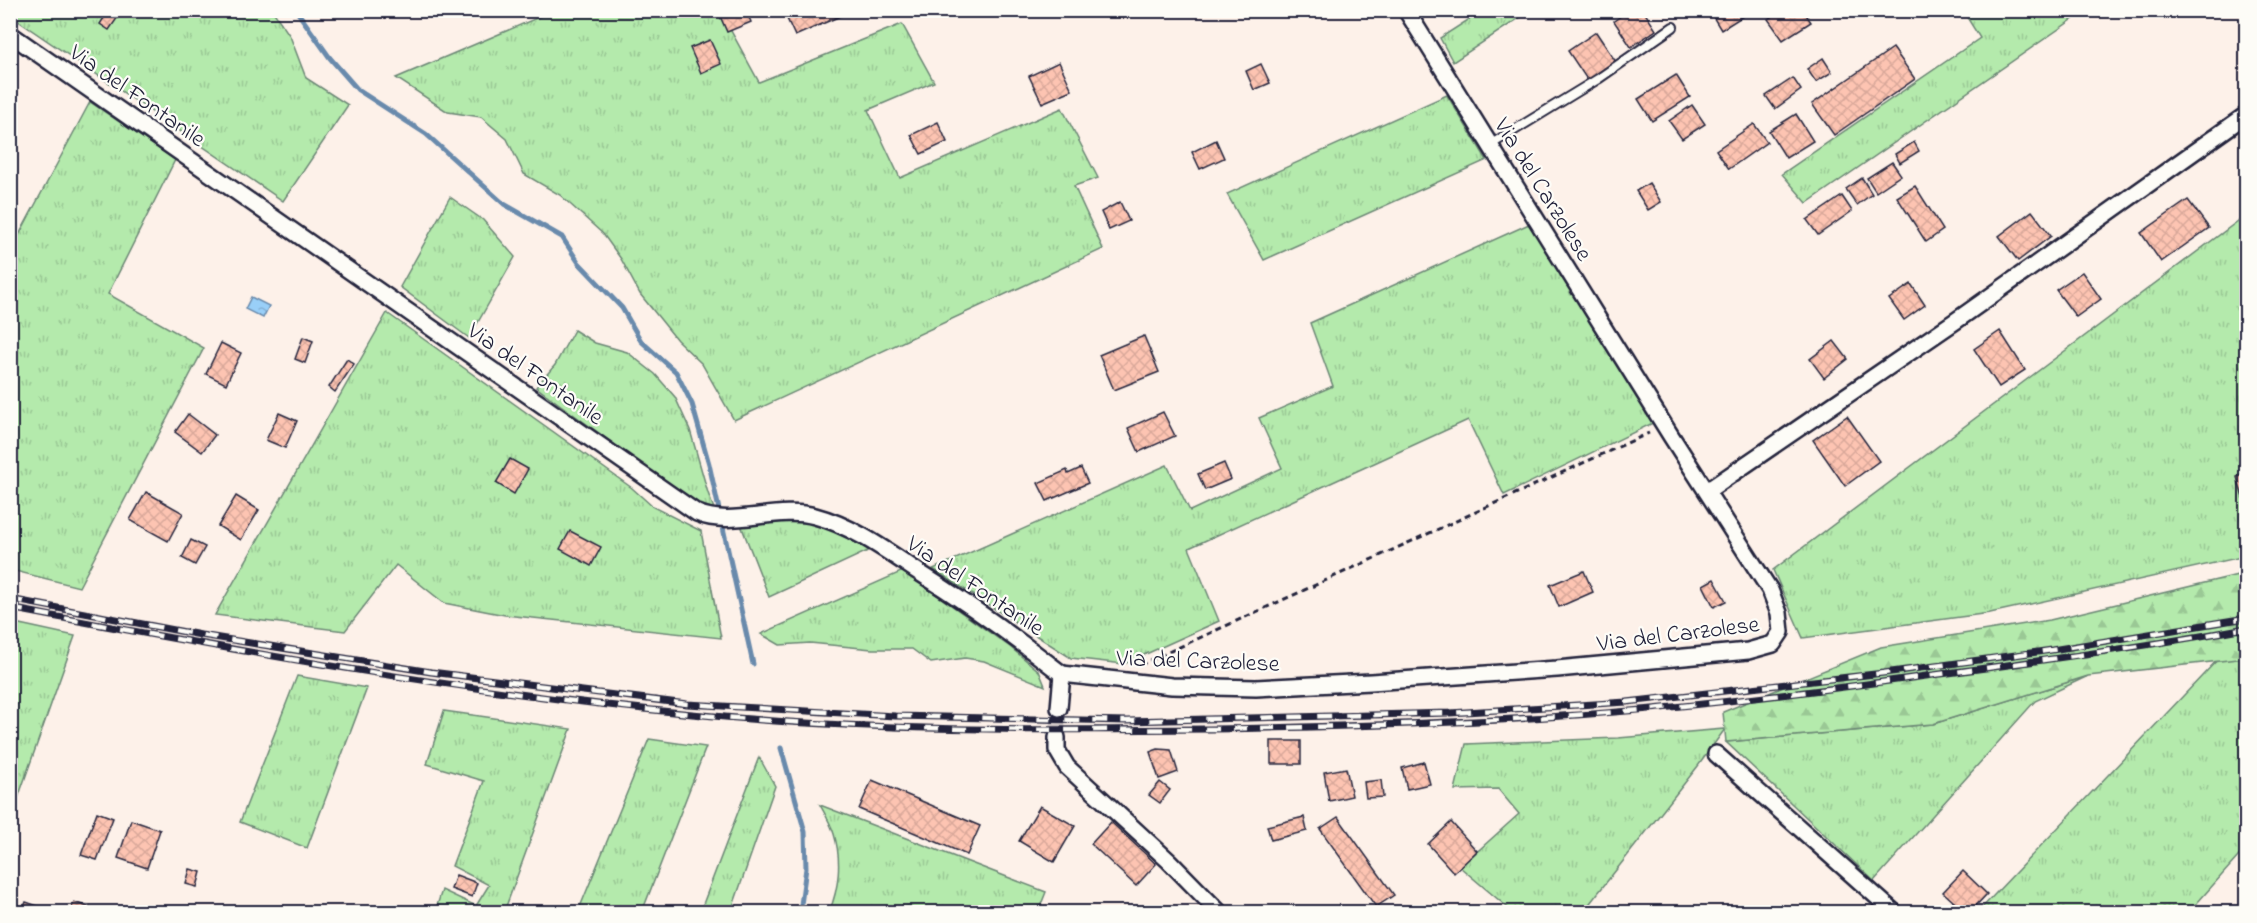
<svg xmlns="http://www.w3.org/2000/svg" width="2257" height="923" viewBox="0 0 2257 923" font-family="'Indie Flower',sans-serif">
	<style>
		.grass { fill: url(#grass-tufts); stroke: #6b8674; stroke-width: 1.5 }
		.forest { fill: url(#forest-firs); stroke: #6b8674; stroke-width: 1.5 }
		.water { fill: url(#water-ripples); stroke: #698aac; stroke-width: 1.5 }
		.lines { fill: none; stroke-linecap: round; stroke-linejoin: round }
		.stream { stroke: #698aac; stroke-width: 5 }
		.building { fill: url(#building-cross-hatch); stroke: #22223b; stroke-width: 1.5 }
		.street-tunnel { stroke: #d1c8c6; stroke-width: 15; stroke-dasharray: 15 8; stroke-linecap: butt }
		.lane-casing { stroke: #22223b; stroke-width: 12 }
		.street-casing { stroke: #22223b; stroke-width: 20 }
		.path { stroke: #22223b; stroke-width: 3; stroke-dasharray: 6 4.5; stroke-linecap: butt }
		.lane { stroke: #fdfcf7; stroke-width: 8 }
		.street { stroke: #fdfcf7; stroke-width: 15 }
		.rail-casing { stroke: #22223b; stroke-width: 7 }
		.rail { stroke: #fdfcf7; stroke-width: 4.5; stroke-dasharray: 14; stroke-linecap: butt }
		.labels { text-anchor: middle; stroke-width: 4.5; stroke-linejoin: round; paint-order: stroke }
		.street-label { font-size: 24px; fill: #22223b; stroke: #fdfcf7 }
	</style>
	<defs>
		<pattern id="grass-tufts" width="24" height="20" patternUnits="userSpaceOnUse" patternTransform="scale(1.5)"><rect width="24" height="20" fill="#b4eaac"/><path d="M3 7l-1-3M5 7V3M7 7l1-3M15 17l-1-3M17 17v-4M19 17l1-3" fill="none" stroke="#9ac895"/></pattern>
		<pattern id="forest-firs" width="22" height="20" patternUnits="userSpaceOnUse" patternTransform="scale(1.5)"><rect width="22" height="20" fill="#b4eaac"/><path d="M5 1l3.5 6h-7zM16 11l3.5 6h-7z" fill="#9ac895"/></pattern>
		<pattern id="water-ripples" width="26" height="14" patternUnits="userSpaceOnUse" patternTransform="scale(1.5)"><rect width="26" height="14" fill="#99cff8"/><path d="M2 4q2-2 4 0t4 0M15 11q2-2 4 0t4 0" fill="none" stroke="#84b1d6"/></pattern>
		<pattern id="building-cross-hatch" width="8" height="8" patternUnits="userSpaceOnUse" patternTransform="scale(1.5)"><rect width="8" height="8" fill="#fdc4b2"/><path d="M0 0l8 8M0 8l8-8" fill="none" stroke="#d9a89a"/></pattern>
	</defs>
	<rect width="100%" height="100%" fill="#fdf1e9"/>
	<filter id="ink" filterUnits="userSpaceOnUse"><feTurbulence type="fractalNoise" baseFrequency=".0167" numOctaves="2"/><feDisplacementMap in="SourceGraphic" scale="12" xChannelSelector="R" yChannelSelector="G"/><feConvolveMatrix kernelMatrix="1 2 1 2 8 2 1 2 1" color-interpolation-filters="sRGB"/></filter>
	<g filter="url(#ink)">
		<!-- grass -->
		<g class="grass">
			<polygon points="10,11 273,11 290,36 306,78 348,105 283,201 11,16"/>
			<polygon points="553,11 740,11 724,18 759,82 902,24 934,82 868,110 900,178 1062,108 1098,178 1074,186 1103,249 734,420 702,364 677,340 640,294 621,259 603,234 560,195 524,174 507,139 481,117 448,112 396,78"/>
			<polygon points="1482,11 1530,11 1453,62 1440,38"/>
			<polygon points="1963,11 2085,11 1807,203 1782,174 1980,38"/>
			<polygon points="1447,95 1487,160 1264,260 1227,194"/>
			<polygon points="90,102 175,160 108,294 204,348 79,587 11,570 11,250"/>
			<polygon points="450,197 483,220 515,257 469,338 400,287"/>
			<polygon points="2246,215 2246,556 1990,613 1803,638 1773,570"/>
			<polygon points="1529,224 1653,423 1504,495 1468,420 1189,548 1219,621 1124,664 1071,658 933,569 1167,465 1190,511 1282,468 1259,418 1333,386 1310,323"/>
			<polygon points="387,313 632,488 653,507 701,531 721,638 505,615 444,603 396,565 345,631 215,615"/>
			<polygon points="574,330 595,343 627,352 655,374 675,397 690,430 708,493 714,509 692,501 536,387 555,365"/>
			<polygon points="788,519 824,526 870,550 769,597 741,525"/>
			<polygon points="903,571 1010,647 1039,671 1045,686 984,661 965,658 931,663 912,649 872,649 810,643 780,645 761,634"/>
			<polygon points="15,623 75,636 11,818 10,634"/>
			<polygon points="2222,655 2246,656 2246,848 2189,912 1978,912"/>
			<polygon points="297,676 367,688 307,848 240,822"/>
			<polygon points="2088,676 2035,701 1874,881 1726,742 1933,724"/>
			<polygon points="444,711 571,729 504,912 435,912 442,890 476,906 489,885 452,866 484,781 427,764"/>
			<polygon points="1725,729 1698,766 1583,912 1513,912 1460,867 1519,814 1498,789 1455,790 1466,744 1618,738"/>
			<polygon points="649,739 706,747 642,912 578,912"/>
			<polygon points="759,757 775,786 731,912 700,912"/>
			<path d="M820,805l226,87 -8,20h-209c10,-23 13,-52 5,-78 -3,-10 -9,-20 -14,-29z"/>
		</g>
		<!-- forest -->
		<polygon class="forest" points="2246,573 2246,658 2088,676 1933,724 1726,742 1723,712 1881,647 2050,620"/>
		<!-- water -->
		<polygon class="water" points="251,297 269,306 263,318 245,309"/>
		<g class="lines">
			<!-- stream -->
			<g class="stream">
				<polyline points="296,10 330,58 358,90 426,134 504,204 562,237 579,263 622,308 641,341 676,372 692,404 709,464 753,664"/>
				<polyline points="781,748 805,832 806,868 800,912"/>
			</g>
		</g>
		<!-- building -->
		<g class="building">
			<polygon points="109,10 115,10 120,14 109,30 100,24"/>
			<polygon points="733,10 746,10 751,22 727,32 720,16"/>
			<polygon points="783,10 846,10 847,13 795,36"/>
			<polygon points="1629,10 1643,10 1656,30 1631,47 1614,21"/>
			<polygon points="1709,10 1751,10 1751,11 1721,30"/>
			<polygon points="1781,10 1803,10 1811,22 1783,40 1768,19"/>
			<polygon points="1596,32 1616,62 1588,81 1568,51"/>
			<polygon points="710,40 721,64 701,73 690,48"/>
			<polygon points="1893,48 1915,79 1834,135 1812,104"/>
			<polygon points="1823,58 1832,72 1816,82 1807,69"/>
			<polygon points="1059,62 1072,90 1042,103 1029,76"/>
			<polygon points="1261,64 1270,83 1254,90 1246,71"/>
			<polygon points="1676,75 1690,97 1652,121 1638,99"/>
			<polygon points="1793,78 1801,90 1775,109 1766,96"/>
			<polygon points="1692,105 1705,124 1682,139 1669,121"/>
			<polygon points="1796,114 1813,141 1786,158 1769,131"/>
			<polygon points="938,122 947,142 921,154 911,135"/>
			<polygon points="1754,124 1767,142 1729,169 1716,150"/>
			<polygon points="1216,140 1224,158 1200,169 1192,152"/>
			<polygon points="1914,142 1919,151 1900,163 1895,154"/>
			<polygon points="1892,162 1901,175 1876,192 1867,178"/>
			<polygon points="1862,178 1872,194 1857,205 1846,189"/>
			<polygon points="1649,183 1661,202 1648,210 1636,191"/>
			<polygon points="1915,186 1943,230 1926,242 1897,197"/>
			<polygon points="1842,196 1852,211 1818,235 1807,220"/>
			<polygon points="2188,200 2209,228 2161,262 2141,233"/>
			<polygon points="1120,202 1129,221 1109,230 1101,212"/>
			<polygon points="2032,211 2051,236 2018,261 1999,236"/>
			<polygon points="2082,272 2101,299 2076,317 2056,290"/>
			<polygon points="1911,284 1925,305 1904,320 1889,299"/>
			<polygon points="2000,331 2025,370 1999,387 1974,349"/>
			<polygon points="1144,336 1159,372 1114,390 1099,355"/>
			<polygon points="303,337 313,341 305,363 295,359"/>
			<polygon points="1834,341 1848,359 1824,378 1810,359"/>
			<polygon points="221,343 241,353 226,384 206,374"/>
			<polygon points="347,359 354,364 335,392 329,387"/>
			<polygon points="1163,412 1175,436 1139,452 1128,428"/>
			<polygon points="279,413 297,421 285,448 266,440"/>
			<polygon points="188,414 215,435 202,452 175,432"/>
			<polygon points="1847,416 1879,461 1845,486 1813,440"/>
			<polygon points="510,459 528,469 514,494 496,483"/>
			<polygon points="1224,463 1231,479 1205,490 1198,474"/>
			<polygon points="1081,468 1088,483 1047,501 1038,483 1067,470 1068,474"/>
			<polygon points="2246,474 2246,497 2243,498 2237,477"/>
			<polygon points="146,492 183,513 168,541 130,520"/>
			<polygon points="236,496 259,510 241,540 218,526"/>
			<polygon points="570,531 601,547 591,566 560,549"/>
			<polygon points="191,540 205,547 195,565 182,558"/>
			<polygon points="1584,571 1593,592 1559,607 1550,585"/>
			<polygon points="1714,579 1726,601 1714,607 1703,585"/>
			<rect x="1271" y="741" width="30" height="23"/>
			<polygon points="1158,749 1171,750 1178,772 1159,779 1150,752"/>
			<polygon points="1424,762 1430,784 1407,789 1402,768"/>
			<polygon points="1346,768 1352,796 1329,801 1324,772"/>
			<polygon points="872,780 980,826 967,855 859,809"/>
			<polygon points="1381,780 1383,797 1366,798 1364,782"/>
			<polygon points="1160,782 1170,790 1160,803 1149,795"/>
			<polygon points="1040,806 1075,826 1054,862 1019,841"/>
			<polygon points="97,812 113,818 97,860 81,855"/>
			<polygon points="1304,817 1307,831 1271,840 1267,826"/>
			<polygon points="1338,817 1394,895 1376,907 1320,829"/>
			<polygon points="131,820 160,830 147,868 118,858"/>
			<polygon points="1111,822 1156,864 1136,886 1091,844"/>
			<polygon points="1451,822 1477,851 1454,873 1428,844"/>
			<polygon points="190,869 201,872 197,887 186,884"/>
			<polygon points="1963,871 1987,894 1970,912 1965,912 1943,892"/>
			<polygon points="456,875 477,883 472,897 451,889"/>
			<polygon points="26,902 43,908 41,912 22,912"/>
			<polygon points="74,902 102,912 70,912"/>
		</g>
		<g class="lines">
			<!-- street-tunnel -->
			<polyline class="street-tunnel" points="1057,737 1059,708"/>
			<defs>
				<polyline id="lane" points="1490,145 1598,79 1673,27"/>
				<g id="street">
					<path d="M10,34l687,479c35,15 80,-7 118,3 38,10 72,35 105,57 49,31 96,65 142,101"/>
					<polyline points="1707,491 1957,320 2246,115"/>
					<polyline points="1062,674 1172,686 1256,688 1371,682 1557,669 1748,651 1773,644 1781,632 1779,613 1770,590 1671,436 1406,10"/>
					<polyline points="1059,708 1062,674"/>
					<polyline points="1057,737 1057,750 1067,767 1169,861 1219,912"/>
					<polyline points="1716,754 1894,912"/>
				</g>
			</defs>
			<!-- lane casing -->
			<use href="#lane" class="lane-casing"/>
			<!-- street casing -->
			<use href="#street" class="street-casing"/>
			<!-- path -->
			<polyline class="path" points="1140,665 1649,433"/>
			<!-- lane -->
			<use href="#lane" class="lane"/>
			<!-- street -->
			<use href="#street" class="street"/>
			<defs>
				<g id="rail">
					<polyline points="10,599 201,635 431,672 687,704 895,716 1127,721 1450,713 1627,702 1884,673 2052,650 2246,618"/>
					<path d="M10,608c226,43 453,84 682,106 172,17 347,17 520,15 117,-2 234,-5 350,-13 125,-8 248,-24 371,-41 105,-14 210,-28 313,-47"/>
				</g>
			</defs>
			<!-- rail casing -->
			<use href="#rail" class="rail-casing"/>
			<!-- rail -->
			<use href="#rail" class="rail"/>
		</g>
	</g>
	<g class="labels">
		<!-- street labels -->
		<g class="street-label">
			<text transform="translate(138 95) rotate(35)" y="8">Via del Fontanile</text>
			<text transform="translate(1544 189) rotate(58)" y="8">Via del Carzolese</text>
			<text transform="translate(536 373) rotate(35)" y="8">Via del Fontanile</text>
			<text transform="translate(976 585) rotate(34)" y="8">Via del Fontanile</text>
			<text transform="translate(1678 633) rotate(-7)" y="8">Via del Carzolese</text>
			<text transform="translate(1198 660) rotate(2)" y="8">Via del Carzolese</text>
		</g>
	</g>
	<!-- margin -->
	<rect width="2257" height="923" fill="none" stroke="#fdfcf7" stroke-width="36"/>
	<rect x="18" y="18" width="2221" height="887" fill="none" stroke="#22223b" stroke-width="2" filter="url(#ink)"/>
</svg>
